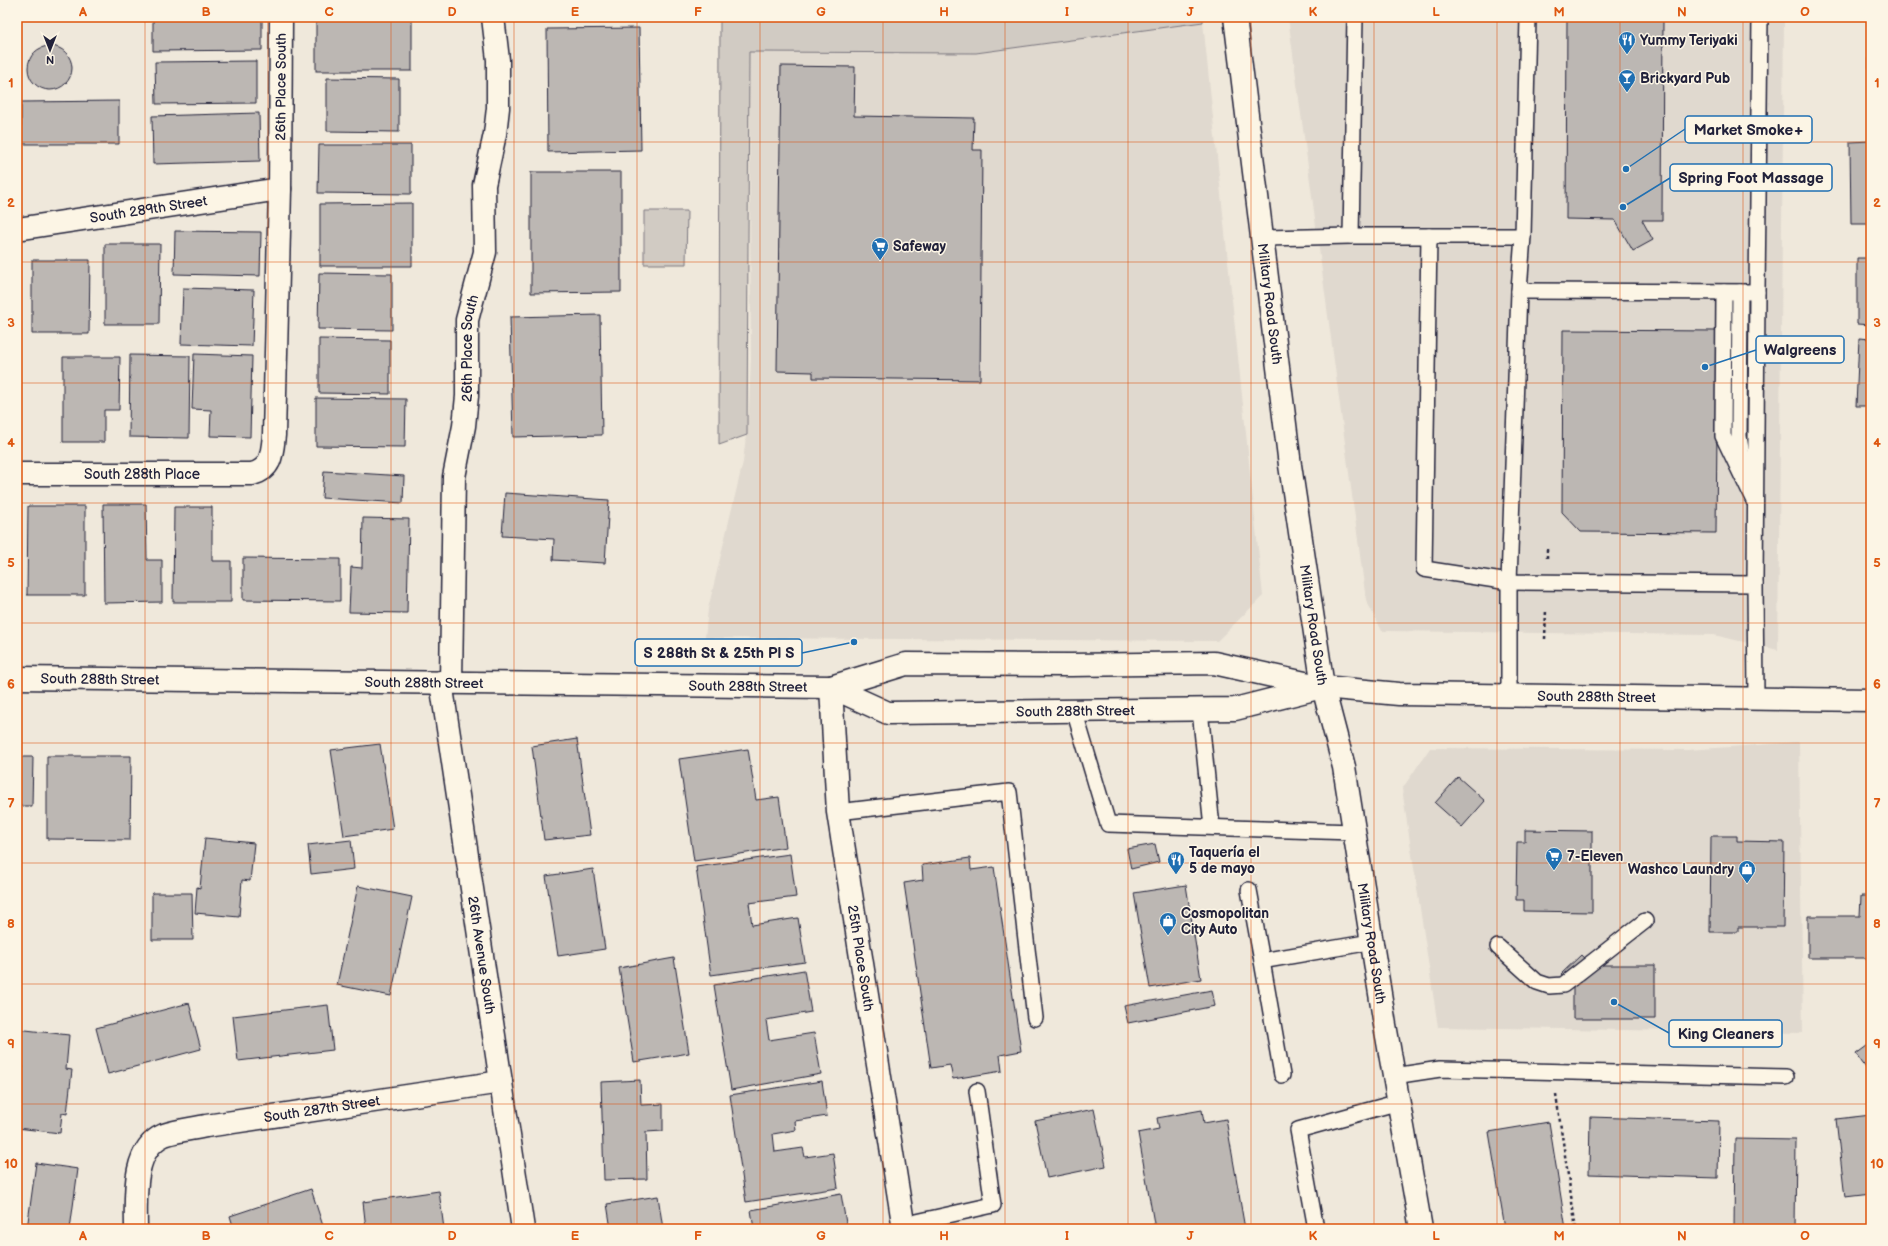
<svg xmlns="http://www.w3.org/2000/svg" width="1888" height="1246" viewBox="0 0 1888 1246" font-family="'Balsamiq Sans',sans-serif">
	<style>
		.built { fill: #e0d9cf }
		.green { fill: #d1cbc3; stroke: #7a767f }
		.building { fill: #bcb7b3; stroke: #22223b }
		.lines { fill: none; stroke-linecap: round; stroke-linejoin: round }
		.lane-casing { stroke: #22223b; stroke-width: 18 }
		.street-casing { stroke: #22223b; stroke-width: 25 }
		.secondary-casing { stroke: #22223b; stroke-width: 25 }
		.path { stroke: #22223b; stroke-width: 2.5; stroke-dasharray: 3 3; stroke-linecap: butt }
		.lane { stroke: #fcf5e5; stroke-width: 15 }
		.street { stroke: #fcf5e5; stroke-width: 22 }
		.secondary { stroke: #fcf5e5; stroke-width: 22 }
		.grid { fill: none; stroke: #de560e; stroke-width: 1; stroke-opacity: 0.55 }
		.labels { text-anchor: middle; stroke-width: 3; stroke-linejoin: round; paint-order: stroke }
		.poi-label { font-size: 14px; font-weight: bold; fill: #22223b; stroke: #fcf5e5; text-anchor: start }
		.street-label { font-size: 14px; fill: #22223b; stroke: #fcf5e5 }
		.leader { fill: none; stroke: #1f6fb2; stroke-width: 1.5 }
		.callout-dot { fill: #1f6fb2; stroke: #fcf5e5; stroke-width: 1.5 }
		.callout { fill: #fcf5e5; stroke: #1f6fb2; stroke-width: 1.5 }
		.callout-label { font-size: 15px; text-anchor: middle; font-weight: bold; fill: #22223b }
		.neatline { fill: none; stroke: #de560e; stroke-width: 1.5 }
		.grid-label { font-size: 13px; text-anchor: middle; font-weight: bold; fill: #de560e }
	</style>
	<rect width="100%" height="100%" fill="#efe8db"/>
	<filter id="ink" filterUnits="userSpaceOnUse"><feTurbulence type="fractalNoise" baseFrequency=".025" numOctaves="2"/><feDisplacementMap in="SourceGraphic" scale="8" xChannelSelector="R" yChannelSelector="G"/><feConvolveMatrix kernelMatrix="1 2 1 2 8 2 1 2 1" color-interpolation-filters="sRGB"/></filter>
	<g filter="url(#ink)">
		<!-- built -->
		<g class="built">
			<polygon points="1288,17 1784,17 1778,650 1714,635 1382,631 1366,600"/>
			<polygon points="1203,22 1263,596 1217,641 705,638 708,609 743,462 749,409 751,357 749,52 976,53"/>
			<polygon points="1799,742 1803,1033 1438,1027 1402,789 1430,748 1688,750"/>
		</g>
		<!-- green -->
		<g class="green">
			<polygon points="720,17 1203,17 1203,22 976,53 749,52 747,435 719,445"/>
			<polygon points="644,211 687,211 686,264 644,264"/>
		</g>
		<!-- building -->
		<g class="building">
			<polygon points="153,17 262,17 262,50 153,51"/>
			<rect x="316" y="17" width="96" height="54"/>
			<polygon points="1567,17 1663,17 1662,220 1642,220 1653,240 1633,251 1615,220 1566,219"/>
			<polygon points="639,28 641,150 548,152 547,29"/>
			<rect x="1869" y="40" width="2" height="65"/>
			<circle cx="50" cy="68" r="22"/>
			<polygon points="256,61 256,103 156,104 155,62"/>
			<polygon points="781,66 855,67 854,116 974,118 973,150 982,150 980,380 813,378 813,372 777,371"/>
			<polygon points="327,78 399,79 399,132 327,131"/>
			<polygon points="119,101 119,144 21,144 21,102"/>
			<polygon points="259,113 260,161 153,164 152,116"/>
			<polygon points="1871,141 1871,224 1851,224 1850,142"/>
			<polygon points="319,145 411,145 411,194 318,193"/>
			<polygon points="531,172 621,172 621,292 531,293"/>
			<polygon points="412,203 412,266 320,266 320,204"/>
			<polygon points="175,231 261,232 260,276 174,274"/>
			<polygon points="105,244 160,244 159,324 105,324"/>
			<polygon points="1857,258 1871,258 1871,325 1857,324"/>
			<polygon points="32,260 90,260 89,334 32,334"/>
			<polygon points="319,273 392,274 392,330 318,329"/>
			<polygon points="183,288 254,290 252,346 181,344"/>
			<polygon points="600,315 602,435 513,437 510,317"/>
			<polygon points="1563,330 1718,331 1716,533 1581,532 1562,512"/>
			<polygon points="1859,338 1871,339 1871,406 1856,406"/>
			<polygon points="319,339 390,340 390,394 319,393"/>
			<polygon points="194,354 252,356 250,437 210,436 211,410 192,409"/>
			<polygon points="130,355 190,356 189,438 129,437"/>
			<polygon points="63,357 120,357 119,410 104,410 104,442 63,442"/>
			<polygon points="316,398 406,399 405,447 316,446"/>
			<polygon points="1871,456 1871,521 1869,521"/>
			<polygon points="324,471 404,476 403,503 322,498"/>
			<polygon points="505,493 609,500 605,563 553,560 554,539 502,536"/>
			<polygon points="103,504 146,504 147,560 162,560 162,602 104,603"/>
			<polygon points="28,506 85,506 85,595 27,595"/>
			<polygon points="174,507 212,507 212,561 231,561 231,602 173,602"/>
			<polygon points="363,518 409,519 407,613 349,612 351,567 362,568"/>
			<polygon points="1870,541 1871,541 1871,621 1869,621"/>
			<polygon points="243,558 340,559 340,601 243,600"/>
			<polygon points="577,739 590,835 544,840 532,746"/>
			<polygon points="380,744 393,829 344,836 331,750"/>
			<polygon points="748,749 756,800 779,797 786,847 694,861 679,759"/>
			<polygon points="47,756 131,756 130,840 47,839"/>
			<polygon points="17,757 33,757 32,806 17,806"/>
			<polygon points="1458,777 1485,801 1462,827 1435,803"/>
			<polygon points="1525,830 1592,831 1592,912 1524,911 1524,900 1516,900 1517,842 1525,842"/>
			<polygon points="1711,836 1737,836 1737,841 1784,842 1783,927 1738,927 1738,932 1710,932"/>
			<polygon points="205,838 254,843 250,881 242,880 239,917 195,913 197,887 200,888"/>
			<polygon points="351,840 354,869 311,874 308,845"/>
			<polygon points="1155,844 1159,862 1131,869 1127,849"/>
			<polygon points="790,854 796,897 749,903 752,925 798,918 805,962 711,975 696,867"/>
			<polygon points="970,858 971,870 994,867 1021,1051 1000,1055 1002,1071 953,1079 950,1065 931,1068 904,883 923,880 922,865"/>
			<polygon points="593,869 605,949 558,956 546,876"/>
			<polygon points="1186,885 1201,979 1150,988 1134,893"/>
			<polygon points="358,886 412,897 391,996 337,985"/>
			<polygon points="152,893 192,893 193,940 152,940"/>
			<polygon points="1861,896 1871,896 1871,958 1808,958 1808,916 1860,916"/>
			<polygon points="1581,955 1590,965 1655,965 1655,1019 1573,1019 1573,985 1561,974"/>
			<polygon points="674,958 689,1053 634,1062 619,968"/>
			<polygon points="804,970 811,1012 766,1020 769,1040 814,1033 821,1074 731,1090 714,985"/>
			<polygon points="1212,990 1215,1006 1128,1023 1124,1006"/>
			<polygon points="189,1003 201,1049 108,1074 96,1028"/>
			<polygon points="328,1005 333,1050 238,1061 233,1016"/>
			<polygon points="17,1029 69,1035 66,1069 72,1070 67,1114 62,1113 60,1133 17,1128 17,1093 20,1093 23,1066 17,1065"/>
			<polygon points="1871,1043 1871,1075 1856,1054"/>
			<polygon points="640,1080 641,1105 663,1104 663,1131 646,1132 647,1179 604,1180 601,1082"/>
			<polygon points="822,1081 827,1116 795,1121 796,1130 773,1134 775,1152 803,1148 805,1157 833,1153 838,1188 746,1202 730,1095"/>
			<polygon points="1094,1109 1106,1166 1047,1178 1035,1121"/>
			<polygon points="1202,1110 1204,1123 1226,1119 1245,1229 1155,1229 1138,1133 1159,1129 1157,1118"/>
			<polygon points="1871,1115 1871,1194 1845,1197 1836,1119"/>
			<polygon points="1590,1117 1719,1121 1718,1178 1589,1174"/>
			<polygon points="1549,1122 1566,1229 1505,1229 1489,1132"/>
			<polygon points="1735,1139 1796,1140 1795,1229 1734,1229"/>
			<polygon points="36,1163 78,1169 70,1229 27,1229"/>
			<polygon points="311,1189 324,1229 234,1229 230,1216"/>
			<polygon points="439,1191 444,1229 366,1229 363,1202"/>
			<polygon points="841,1194 847,1229 754,1229 751,1210"/>
			<polygon points="658,1196 663,1229 611,1229 607,1204"/>
		</g>
		<g class="lines">
			<defs>
				<g id="lane">
					<polyline points="1351,236 1355,17"/>
					<polyline points="1429,236 1424,569 1509,582 1755,584 1756,699"/>
					<polyline points="1264,238 1351,236 1523,236"/>
					<polyline points="1519,291 1757,292 1760,17"/>
					<polyline points="1724,292 1723,436 1754,501"/>
					<polyline points="1740,292 1739,436 1744,469"/>
					<polyline points="1755,584 1757,292"/>
					<polyline points="1509,695 1509,582 1519,291 1523,236 1528,17"/>
					<polyline points="1074,710 1108,824 1353,832"/>
					<polyline points="1200,710 1212,827"/>
					<polyline points="838,812 1009,792 1035,1018"/>
					<polyline points="1249,890 1262,961"/>
					<polyline points="1498,947 1537,982 1549,986 1563,985 1645,921"/>
					<polyline points="1282,1075 1262,961 1371,942"/>
					<polyline points="1394,1076 1440,1069 1786,1077"/>
					<polyline points="903,1225 993,1205 977,1091"/>
					<polyline points="1316,1229 1298,1130 1399,1102"/>
				</g>
				<g id="street">
					<path id="s1" d="M17,229l263,-40"/>
					<path id="s2" d="M17,474h235c20,-5 20,-21 22,-39l6,-246 1,-172"/>
					<path id="s3" d="M441,682l82,547"/>
					<path id="s4" d="M451,682l3,-205 10,-51 3,-30v-76l18,-68 -1,-67 11,-51 3,-26v-48l-5,-43"/>
					<path id="s5" d="M831,687l7,125 66,417"/>
					<path id="s6" d="M136,1229c0,-29 -5,-80 28,-94 13,-5 28,-6 42,-9l295,-44"/>
				</g>
				<g id="secondary">
					<path id="s7" d="M1235,17l55,448 33,222 21,80 41,258 36,204"/>
					<path id="s8" d="M17,678l814,9 75,-23 165,1 143,-2 109,24 76,7 472,6"/>
					<path id="s9" d="M831,687l57,26 347,-4 83,-21"/>
				</g>
			</defs>
			<!-- lane casing -->
			<use href="#lane" class="lane-casing"/>
			<!-- street casing -->
			<use href="#street" class="street-casing"/>
			<!-- secondary casing -->
			<use href="#secondary" class="secondary-casing"/>
			<!-- path -->
			<g class="path">
				<polyline points="1547,558 1547,548"/>
				<polyline points="1545,639 1546,609"/>
				<polyline points="1556,1095 1576,1229"/>
			</g>
			<!-- lane -->
			<use href="#lane" class="lane"/>
			<!-- street -->
			<use href="#street" class="street"/>
			<!-- secondary -->
			<use href="#secondary" class="secondary"/>
		</g>
	</g>
	<!-- grid -->
	<path class="grid" d="M145,17v1212M268,17v1212M391,17v1212M514,17v1212M637,17v1212M760,17v1212M883,17v1212M1005,17v1212M1128,17v1212M1251,17v1212M1374,17v1212M1497,17v1212M1620,17v1212M1743,17v1212M17,142h1854M17,262h1854M17,383h1854M17,503h1854M17,623h1854M17,743h1854M17,863h1854M17,984h1854M17,1104h1854"/>
	<!-- icons -->
	<defs>
		<symbol id="restaurant-pin" viewBox="-11 -11 22 30"><path d="M0 17L-7.5 6A9.5 9.5 0 1 1 7.5 6Z" fill="#1f6fb2" stroke="#fcf5e5"/><path d="M-5-6h1v4h1v-4h1v4h1v-4h1v5L-1.5 .5V6h-2V.5L-5-1ZM5-6V6H3V1.5H1.5Q1.5-4 5-6Z" fill="#fff"/></symbol>
		<symbol id="bar-pin" viewBox="-11 -11 22 30"><path d="M0 17L-7.5 6A9.5 9.5 0 1 1 7.5 6Z" fill="#1f6fb2" stroke="#fcf5e5"/><path d="M-6-5H6L.8 .8V4.5H3.5V6h-7V4.5H-.8V.8Z" fill="#fff"/></symbol>
		<symbol id="supermarket-pin" viewBox="-11 -11 22 30"><path d="M0 17L-7.5 6A9.5 9.5 0 1 1 7.5 6Z" fill="#1f6fb2" stroke="#fcf5e5"/><path d="M-6-5.5h2.5l.6 2H6L4.5 2H-2.5L-4.4-4H-6ZM-1.5 3.2a1.3 1.3 0 1 0 .1 0ZM3 3.2a1.3 1.3 0 1 0 .1 0Z" fill="#fff"/></symbol>
		<symbol id="shop-pin" viewBox="-11 -11 22 30"><path d="M0 17L-7.5 6A9.5 9.5 0 1 1 7.5 6Z" fill="#1f6fb2" stroke="#fcf5e5"/><path d="M-5-2.5h2.3a2.7 3.5 0 0 1 5.4 0H5L5.5 6h-11ZM-1.5-2.5h3a1.5 2.3 0 0 0-3 0Z" fill="#fff"/></symbol>
	</defs>
	<g fill-rule="evenodd">
		<use href="#restaurant-pin" x="1617" y="30" width="20" height="27"/>
		<use href="#bar-pin" x="1617" y="68" width="20" height="27"/>
		<use href="#supermarket-pin" x="870" y="236" width="20" height="27"/>
		<use href="#supermarket-pin" x="1544" y="846" width="20" height="27"/>
		<use href="#restaurant-pin" x="1166" y="850" width="20" height="27"/>
		<use href="#shop-pin" x="1737" y="859" width="20" height="27"/>
		<use href="#shop-pin" x="1158" y="911" width="20" height="27"/>
	</g>
	<g class="labels">
		<!-- poi labels -->
		<g class="poi-label">
			<text x="1640" y="45">Yummy Teriyaki</text>
			<text x="1640" y="83">Brickyard Pub</text>
			<text x="893" y="251">Safeway</text>
			<text x="1189" y="857">Taquería el<tspan x="1189" dy="16">5 de mayo</tspan></text>
			<text x="1567" y="861">7-Eleven</text>
			<text x="1734" y="874" text-anchor="end">Washco Laundry</text>
			<text x="1181" y="918">Cosmopolitan<tspan x="1181" dy="16">City Auto</tspan></text>
		</g>
		<!-- street labels -->
		<g class="street-label">
			<text dy="5" stroke="none"><textPath href="#s2" startOffset="632">26th Place South</textPath></text>
			<text dy="5" stroke="none"><textPath href="#s1" startOffset="133">South 289th Street</textPath></text>
			<text dy="5" stroke="none"><textPath href="#s7" startOffset="289">Military Road South</textPath></text>
			<text dy="5" stroke="none"><textPath href="#s4" startOffset="335">26th Place South</textPath></text>
			<text dy="5" stroke="none"><textPath href="#s2" startOffset="125">South 288th Place</textPath></text>
			<text dy="5" stroke="none"><textPath href="#s7" startOffset="613">Military Road South</textPath></text>
			<text dy="5" stroke="none"><textPath href="#s8" startOffset="83">South 288th Street</textPath></text>
			<text dy="5" stroke="none"><textPath href="#s8" startOffset="407">South 288th Street</textPath></text>
			<text dy="5" stroke="none"><textPath href="#s8" startOffset="731">South 288th Street</textPath></text>
			<text dy="5" stroke="none"><textPath href="#s8" startOffset="1586">South 288th Street</textPath></text>
			<text dy="5" stroke="none"><textPath href="#s9" startOffset="250">South 288th Street</textPath></text>
			<text dy="5" stroke="none"><textPath href="#s7" startOffset="937">Military Road South</textPath></text>
			<text dy="5" stroke="none"><textPath href="#s3" startOffset="276">26th Avenue South</textPath></text>
			<text dy="5" stroke="none"><textPath href="#s5" startOffset="273">25th Place South</textPath></text>
			<text dy="5" stroke="none"><textPath href="#s6" startOffset="264">South 287th Street</textPath></text>
		</g>
	</g>
	<!-- callouts -->
	<path class="leader" d="M1626 169L1685 129M1623 207L1670 178M1705 367L1756 350M854 642L802 653M1614 1002L1669 1033"/>
	<g class="callout-dot">
		<circle cx="1626" cy="169" r="4"/>
		<circle cx="1623" cy="207" r="4"/>
		<circle cx="1705" cy="367" r="4"/>
		<circle cx="854" cy="642" r="4"/>
		<circle cx="1614" cy="1002" r="4"/>
	</g>
	<g class="callout">
		<rect x="1685" y="116" width="127" height="27" rx="4"/>
		<rect x="1670" y="164" width="162" height="27" rx="4"/>
		<rect x="1756" y="336" width="88" height="27" rx="4"/>
		<rect x="635" y="639" width="167" height="27" rx="4"/>
		<rect x="1669" y="1020" width="113" height="27" rx="4"/>
	</g>
	<g class="callout-label">
		<text x="1749" y="135">Market Smoke+</text>
		<text x="1751" y="183">Spring Foot Massage</text>
		<text x="1800" y="355">Walgreens</text>
		<text x="719" y="658">S 288th St &amp; 25th Pl S</text>
		<text x="1726" y="1039">King Cleaners</text>
	</g>
	<!-- margin -->
	<rect width="1888" height="1246" fill="none" stroke="#fcf5e5" stroke-width="44"/>
	<!-- north arrow -->
	<g transform="translate(50 50) rotate(180)" stroke="#fcf5e5" stroke-width="3" paint-order="stroke">
	<path d="M0-3L7 15L0 10L-7 15Z" fill="#22223b"/>
	<text y="-6" font-size="11" font-weight="bold" text-anchor="middle" fill="#22223b">N</text>
	</g>
	<rect x="22" y="22" width="1844" height="1202" class="neatline"/>
	<g class="grid-label">
		<text x="83" y="16">A</text>
		<text x="206" y="16">B</text>
		<text x="329" y="16">C</text>
		<text x="452" y="16">D</text>
		<text x="575" y="16">E</text>
		<text x="698" y="16">F</text>
		<text x="821" y="16">G</text>
		<text x="944" y="16">H</text>
		<text x="1067" y="16">I</text>
		<text x="1190" y="16">J</text>
		<text x="1313" y="16">K</text>
		<text x="1436" y="16">L</text>
		<text x="1559" y="16">M</text>
		<text x="1682" y="16">N</text>
		<text x="1805" y="16">O</text>
		<text x="11" y="87">1</text>
		<text x="1877" y="87">1</text>
		<text x="11" y="207">2</text>
		<text x="1877" y="207">2</text>
		<text x="11" y="327">3</text>
		<text x="1877" y="327">3</text>
		<text x="11" y="447">4</text>
		<text x="1877" y="447">4</text>
		<text x="11" y="567">5</text>
		<text x="1877" y="567">5</text>
		<text x="11" y="688">6</text>
		<text x="1877" y="688">6</text>
		<text x="11" y="808">7</text>
		<text x="1877" y="808">7</text>
		<text x="11" y="928">8</text>
		<text x="1877" y="928">8</text>
		<text x="11" y="1048">9</text>
		<text x="1877" y="1048">9</text>
		<text x="11" y="1168">10</text>
		<text x="1877" y="1168">10</text>
		<text x="83" y="1240">A</text>
		<text x="206" y="1240">B</text>
		<text x="329" y="1240">C</text>
		<text x="452" y="1240">D</text>
		<text x="575" y="1240">E</text>
		<text x="698" y="1240">F</text>
		<text x="821" y="1240">G</text>
		<text x="944" y="1240">H</text>
		<text x="1067" y="1240">I</text>
		<text x="1190" y="1240">J</text>
		<text x="1313" y="1240">K</text>
		<text x="1436" y="1240">L</text>
		<text x="1559" y="1240">M</text>
		<text x="1682" y="1240">N</text>
		<text x="1805" y="1240">O</text>
	</g>
</svg>
